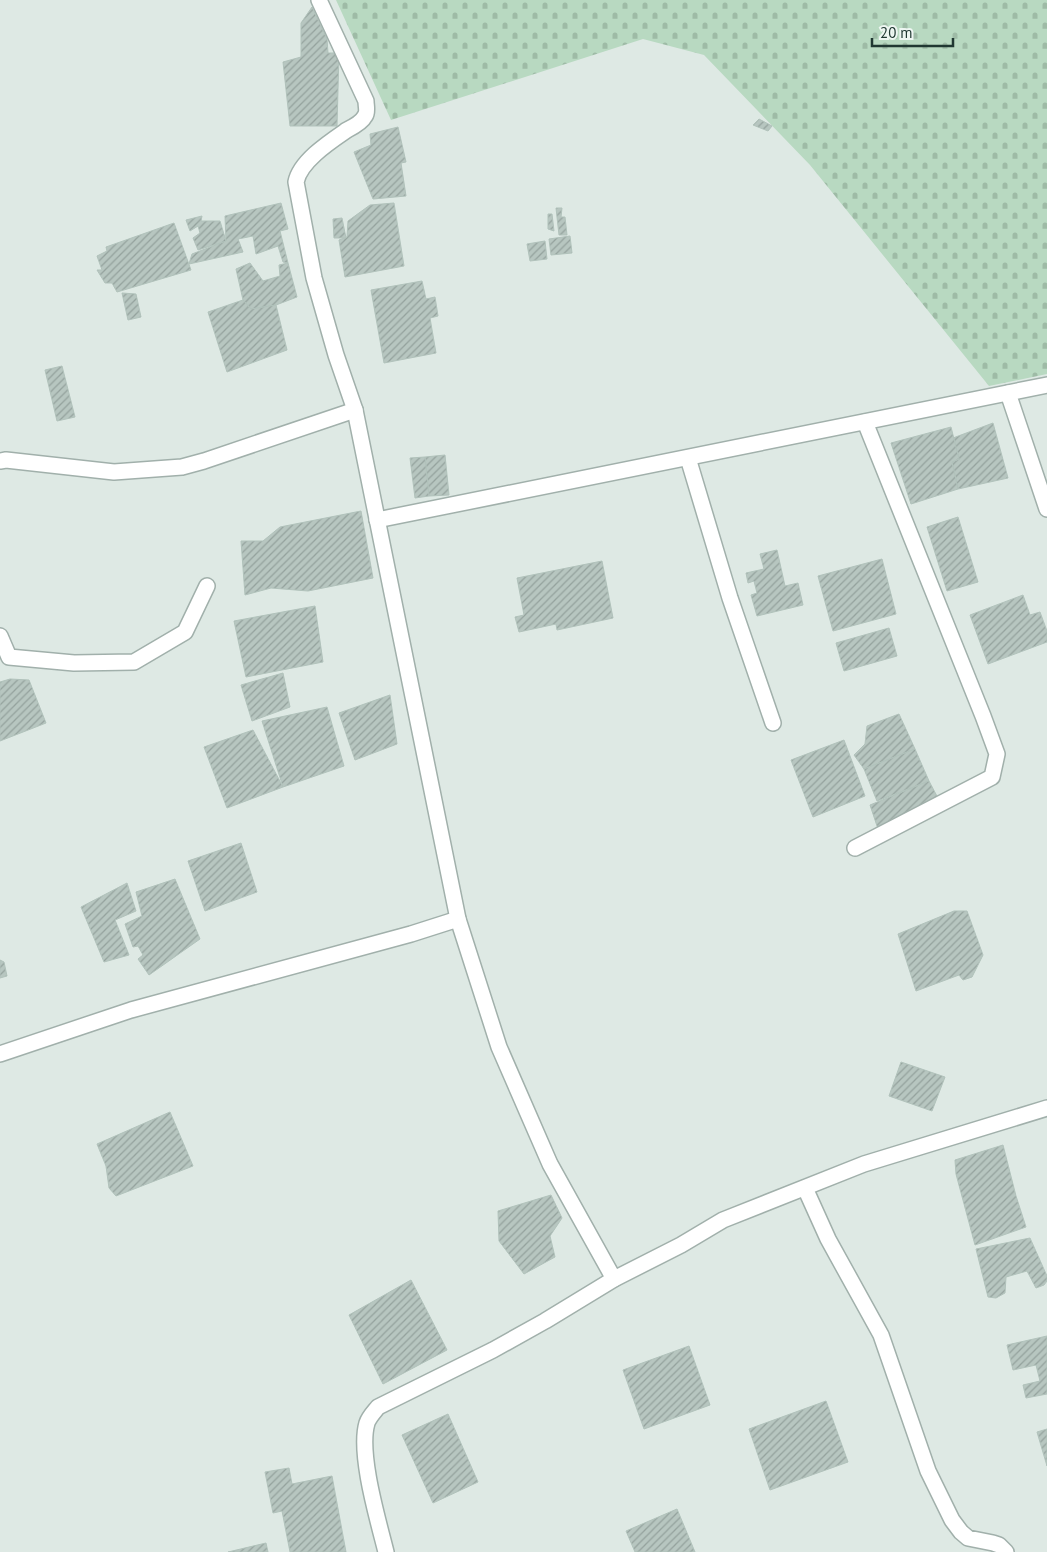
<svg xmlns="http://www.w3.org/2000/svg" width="1047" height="1552" viewBox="0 0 1047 1552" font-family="'PT Sans',sans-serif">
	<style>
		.cemetery { fill: url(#cemetery-stones) }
		.building { fill: url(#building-hatch); stroke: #b1c2bb }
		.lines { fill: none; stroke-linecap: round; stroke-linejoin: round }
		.minor-casing { stroke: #a1b0ab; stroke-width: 18 }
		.minor { stroke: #fff; stroke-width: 15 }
	</style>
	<defs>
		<pattern id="cemetery-stones" width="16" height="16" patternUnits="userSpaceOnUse" patternTransform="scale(1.25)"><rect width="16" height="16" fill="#b8d9c1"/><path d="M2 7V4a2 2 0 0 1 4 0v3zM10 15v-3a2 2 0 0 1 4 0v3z" fill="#9ebba6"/></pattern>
		<pattern id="building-hatch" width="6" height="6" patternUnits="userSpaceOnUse" patternTransform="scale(1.25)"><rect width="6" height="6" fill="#b7c6c0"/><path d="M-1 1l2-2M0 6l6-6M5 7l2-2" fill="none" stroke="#94a29d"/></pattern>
	</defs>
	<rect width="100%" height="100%" fill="#dee9e4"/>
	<!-- cemetery -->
	<polygon class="cemetery" points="336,0 1047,0 1047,374 989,386 810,165 704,55 643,39 391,120"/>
	<!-- building -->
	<g class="building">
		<polygon points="312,7 327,39 328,53 339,53 337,126 290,126 283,62 301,57 301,23"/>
		<polygon points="759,119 772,126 768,131 753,125"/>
		<polygon points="398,127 406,162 401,163 406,196 373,199 354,152 371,145 370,134"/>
		<polygon points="281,203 288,229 280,231 288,263 283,262 278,246 256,254 253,236 238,239 243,252 189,264 192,254 226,241 225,216"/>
		<polygon points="394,203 404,266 345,277 339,240 347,237 348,221 370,205"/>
		<polygon points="556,208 562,208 561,217 565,217 567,235 559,235"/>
		<polygon points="548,214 552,214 554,231 548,229"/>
		<polygon points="202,216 201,221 220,221 226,241 198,250 193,238 200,233 198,226 190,231 186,220"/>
		<polygon points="342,218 346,238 334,238 333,219"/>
		<polygon points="174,223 191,270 117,292 112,283 105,283 97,270 102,270 97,256 107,251 106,247"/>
		<polygon points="570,236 572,253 551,255 549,239"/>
		<polygon points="545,241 547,259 530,261 527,244"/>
		<polygon points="250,263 263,281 280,276 279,265 288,263 297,297 276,305 251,309 243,300 236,269"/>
		<polygon points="422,281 426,299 435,297 438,316 430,318 436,353 384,363 371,290"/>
		<polygon points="122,293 136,294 141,317 128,320"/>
		<polygon points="243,300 251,309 276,305 287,350 227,372 208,312"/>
		<polygon points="62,366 75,417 57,421 45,370"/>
		<polygon points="993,423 1008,478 958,489 952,462 959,459 953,438"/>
		<polygon points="951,427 959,459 952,462 958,489 911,504 891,443"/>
		<polygon points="445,455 449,495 429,496 425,457"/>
		<polygon points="425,457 429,496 415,498 410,458"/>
		<polygon points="361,511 373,578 308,591 271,588 245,595 241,541 263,541 280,527"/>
		<polygon points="958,517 978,582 947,591 927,527"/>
		<polygon points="777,550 785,586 798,583 803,605 757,616 751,595 757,593 754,581 748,583 746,573 764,569 760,554"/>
		<polygon points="882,559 896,614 833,631 818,576"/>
		<polygon points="602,561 613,618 557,630 556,624 519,632 515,617 524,615 517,578"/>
		<polygon points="1023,595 1030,615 1040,612 1047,631 1047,642 988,664 970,615"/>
		<polygon points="315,606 323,662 246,677 234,621"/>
		<polygon points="889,628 897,656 844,671 836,643"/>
		<polygon points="283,673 290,707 252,721 241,685"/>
		<polygon points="10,679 29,680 46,723 0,741 0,682"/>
		<polygon points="390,695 397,744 355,760 339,713"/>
		<polygon points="327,707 344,766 283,787 262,721"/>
		<polygon points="899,714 915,749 864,769 854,755 865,744 867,726"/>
		<polygon points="253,730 283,787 227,808 204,747"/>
		<polygon points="844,740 865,796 813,817 791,760"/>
		<polygon points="915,749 929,781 877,801 864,769"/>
		<polygon points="929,781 939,800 878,829 870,805"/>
		<polygon points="241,843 257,892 205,911 188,861"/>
		<polygon points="175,879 200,939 149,975 138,959 143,955 138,946 133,947 125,924 142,916 136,892"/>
		<polygon points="127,883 136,911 115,920 129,955 104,962 81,907"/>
		<polygon points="954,911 967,911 983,955 972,977 963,980 959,975 916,991 898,934"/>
		<polygon points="0,960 4,962 7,976 0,978"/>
		<polygon points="901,1062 945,1077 932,1111 889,1096"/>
		<polygon points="170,1112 193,1166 116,1196 109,1188 106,1166 97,1144"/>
		<polygon points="1003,1145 1016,1196 1026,1227 975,1245 956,1174 955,1160"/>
		<polygon points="551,1195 562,1218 550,1236 555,1257 524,1274 499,1241 498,1211"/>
		<polygon points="1030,1238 1047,1276 1047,1281 1044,1285 1036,1288 1027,1271 1006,1277 1005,1293 996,1298 988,1297 976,1249"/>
		<polygon points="411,1280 447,1350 383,1384 349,1315"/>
		<polygon points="1047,1336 1047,1394 1026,1398 1023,1385 1040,1381 1036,1365 1013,1370 1007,1345"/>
		<polygon points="689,1346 710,1405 644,1429 623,1370"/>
		<polygon points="826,1401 848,1462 770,1490 749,1429"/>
		<polygon points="448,1414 478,1482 433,1503 402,1435"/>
		<polygon points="1047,1429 1047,1466 1037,1432"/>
		<polygon points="289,1468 292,1484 332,1476 346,1552 290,1552 282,1511 273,1513 265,1472"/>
		<polygon points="677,1509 695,1552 635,1552 626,1531"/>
		<polygon points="266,1543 268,1552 228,1552"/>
	</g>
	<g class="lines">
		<defs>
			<g id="minor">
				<path d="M319,0l47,101c0,5 2,11 -1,15 -3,6 -12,11 -18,14 -16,11 -47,31 -51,52l18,96 22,77 19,55 103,509 41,128 51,117 64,115"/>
				<polyline points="1008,393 1047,509"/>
				<polyline points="688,458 730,598 773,723"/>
				<polyline points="0,461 6,460 114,472 182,467 204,461 355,410"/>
				<polyline points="377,520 1047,385"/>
				<polyline points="0,636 9,657 74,663 134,662 185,632 207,586"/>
				<polyline points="855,848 992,777 997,754 983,716 865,422"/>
				<polyline points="0,1054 131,1010 411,934 458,919"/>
				<polyline points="805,1188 828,1239 881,1335 928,1471 952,1520 961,1532 968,1538 993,1543 999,1545 1006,1552"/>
				<path d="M386,1552c-8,-32 -28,-99 -19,-129 2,-6 7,-11 11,-16l115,-57 52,-29 69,-42 67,-34 42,-25 141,-56 183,-56"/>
			</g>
		</defs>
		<!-- minor casing -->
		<use href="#minor" class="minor-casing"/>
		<!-- minor -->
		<use href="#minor" class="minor"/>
	</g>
	<!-- scale -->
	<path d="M872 38v8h81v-8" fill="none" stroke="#203832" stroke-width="2.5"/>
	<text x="880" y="38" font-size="15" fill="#203832" stroke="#eef6f2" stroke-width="4" paint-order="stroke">20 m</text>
</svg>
